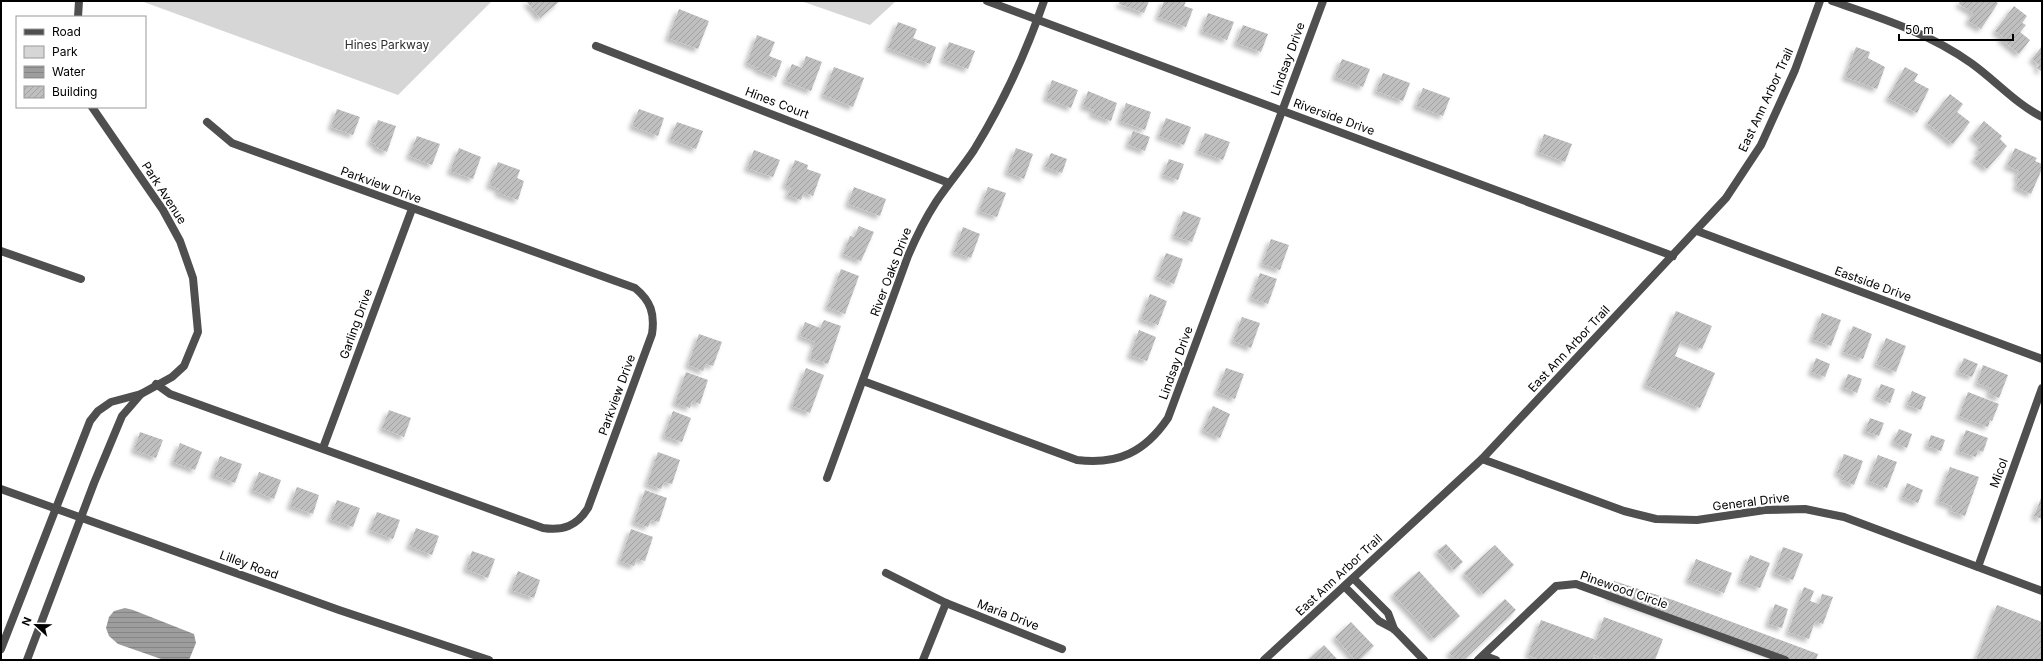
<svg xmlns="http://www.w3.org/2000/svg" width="2043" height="661" viewBox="0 0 2043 661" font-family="Inter,sans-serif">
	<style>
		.park { fill: #d6d6d6 }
		.water { fill: url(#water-rules) }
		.building { fill: url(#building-hatch); filter: url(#shadow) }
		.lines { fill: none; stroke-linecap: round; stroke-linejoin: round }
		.minor { stroke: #4f4f4f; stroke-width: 8 }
		.tertiary { stroke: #4f4f4f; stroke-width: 8 }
		.labels { text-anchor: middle; stroke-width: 4; stroke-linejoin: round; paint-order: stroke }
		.park-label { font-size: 12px; fill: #2d2d2d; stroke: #fff }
		.street-label { font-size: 12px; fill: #000; stroke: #fff }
	</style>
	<defs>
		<pattern id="water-rules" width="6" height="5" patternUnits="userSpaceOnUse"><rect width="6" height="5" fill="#9d9d9d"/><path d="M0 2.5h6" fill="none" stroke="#858585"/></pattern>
		<pattern id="building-hatch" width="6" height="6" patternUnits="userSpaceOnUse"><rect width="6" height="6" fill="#bfbfbf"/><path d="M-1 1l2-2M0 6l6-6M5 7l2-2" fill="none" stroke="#a2a2a2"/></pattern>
		<filter id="shadow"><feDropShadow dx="-3.5" dy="3.5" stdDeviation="2" flood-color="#0004"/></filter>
	</defs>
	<rect width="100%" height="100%" fill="#fff"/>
	<!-- park -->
	<g class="park">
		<polygon points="141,1 492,1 398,95"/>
		<polygon points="801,1 896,1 870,25"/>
	</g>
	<!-- water -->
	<polygon class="water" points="125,608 133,610 194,634 196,643 189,660 164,660 118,644 109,636 106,628 109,617 114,611"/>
	<!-- building -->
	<g class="building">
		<polygon points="526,1 560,1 540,18"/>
		<polygon points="1120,1 1149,1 1144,13 1119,4"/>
		<polygon points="1164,1 1186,1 1184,6 1193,9 1186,27 1158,17"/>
		<polygon points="1960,1 1995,1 1998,3 1981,29 1968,21 1973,13 1959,4"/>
		<polygon points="2014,6 2027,16 2022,23 2026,25 2020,32 2030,40 2019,54 2001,39 2003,37 1995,31"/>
		<polygon points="679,9 709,21 698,49 668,38"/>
		<polygon points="1208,13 1234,22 1227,40 1202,31"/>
		<polygon points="898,22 917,29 913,38 936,47 930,64 888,48"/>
		<polygon points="1243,25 1268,34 1261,52 1236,43"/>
		<polygon points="757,35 775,42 769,56 782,61 776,77 758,70 758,68 747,63"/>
		<polygon points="949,42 975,51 968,69 943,60"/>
		<polygon points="2042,46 2042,72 2037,68 2039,65 2032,59"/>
		<polygon points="1856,47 1870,52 1868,58 1885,67 1877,89 1845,77"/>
		<polygon points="806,56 822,62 811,91 785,81 792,64 802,68"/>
		<polygon points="1342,59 1370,69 1363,87 1335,77"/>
		<polygon points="834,67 864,78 853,107 823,95"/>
		<polygon points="1905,67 1918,74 1914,81 1929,89 1917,113 1888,98"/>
		<polygon points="1383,73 1410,83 1403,101 1376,91"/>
		<polygon points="1052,80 1078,90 1071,108 1046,98"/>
		<polygon points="1423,88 1450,98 1443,116 1416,106"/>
		<polygon points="1088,91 1117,103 1111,121 1092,114 1094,110 1083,106"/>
		<polygon points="1950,94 1963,104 1957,112 1970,122 1953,144 1927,123"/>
		<polygon points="1126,103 1151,112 1145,130 1120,121"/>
		<polygon points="337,109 360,117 353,135 331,127"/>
		<polygon points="639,109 664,118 658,136 632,126"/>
		<polygon points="1166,118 1191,127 1184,145 1159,136"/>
		<polygon points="378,120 396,126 387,152 375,147 376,144 370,142"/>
		<polygon points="1984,121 2002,136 2000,139 2007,146 1987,169 1974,159 1980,152 1977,150 1982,145 1972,136"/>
		<polygon points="677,122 703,131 696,149 670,139"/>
		<polygon points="1133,131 1150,137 1145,151 1128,145"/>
		<polygon points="1205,133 1230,142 1223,160 1198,151"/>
		<polygon points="1544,134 1572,144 1565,162 1538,152"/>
		<polygon points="417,136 440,144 432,165 409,156"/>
		<polygon points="459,148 481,157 473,179 450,171"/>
		<polygon points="1016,148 1033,154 1024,179 1007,172"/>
		<polygon points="2015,148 2037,158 2035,161 2042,164 2042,169 2031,194 2016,187 2019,179 2016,178 2019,171 2007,166"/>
		<polygon points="754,150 780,160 773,177 747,168"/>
		<polygon points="1051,153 1067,159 1062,173 1045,167"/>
		<polygon points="1169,159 1184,164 1178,180 1163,175"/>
		<polygon points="795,160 808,165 807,169 821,174 813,196 804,192 801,200 787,195 791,188 785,185"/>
		<polygon points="498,162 520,170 517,178 524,181 518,200 498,193 499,189 489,185"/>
		<polygon points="854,187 886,199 880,216 848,204"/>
		<polygon points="988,187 1006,193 997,217 979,211"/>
		<polygon points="1183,211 1201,218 1192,242 1174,236"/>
		<polygon points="859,226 874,232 861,261 843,254 850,236 854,237"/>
		<polygon points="963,227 980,234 971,258 954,252"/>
		<polygon points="1271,239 1289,245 1280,270 1262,264"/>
		<polygon points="1166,253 1183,259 1174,284 1157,277"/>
		<polygon points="841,269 859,276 845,314 827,307"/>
		<polygon points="1260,273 1277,279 1268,304 1251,298"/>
		<polygon points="1150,294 1167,301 1158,325 1141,319"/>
		<polygon points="1676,311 1712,326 1702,349 1681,341 1675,356 1715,373 1700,408 1645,385"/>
		<polygon points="1822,313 1841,320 1831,346 1812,339"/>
		<polygon points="1242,317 1260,323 1251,348 1233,341"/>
		<polygon points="824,320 841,326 828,364 810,358 815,342 800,336 805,322 820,328"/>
		<polygon points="1853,326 1872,334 1863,359 1843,352"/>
		<polygon points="1139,330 1156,337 1147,361 1130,355"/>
		<polygon points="699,334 722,342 713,366 706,364 703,371 688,365"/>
		<polygon points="1886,338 1906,346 1896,372 1876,364"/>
		<polygon points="1816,358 1830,364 1825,377 1811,372"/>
		<polygon points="1964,358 1978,364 1972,377 1958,372"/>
		<polygon points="1983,365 2008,375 1999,398 1989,394 1991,388 1977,383"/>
		<polygon points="806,368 824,375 810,413 792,406"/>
		<polygon points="1226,368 1244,374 1235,399 1217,392"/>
		<polygon points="686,372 708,380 700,404 692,401 690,408 675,403"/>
		<polygon points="1848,374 1862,379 1857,393 1843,387"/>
		<polygon points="1881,384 1895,389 1890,403 1876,397"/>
		<polygon points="1912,391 1926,397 1921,410 1907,405"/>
		<polygon points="1968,392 1999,404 1992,421 1990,420 1988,427 1959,416"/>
		<polygon points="1213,406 1230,414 1220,438 1203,430"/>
		<polygon points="389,410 411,418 404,437 382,428"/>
		<polygon points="673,411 691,418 682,442 664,436"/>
		<polygon points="1870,418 1884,423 1879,436 1865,431"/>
		<polygon points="1899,429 1912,434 1907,448 1893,442"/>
		<polygon points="1966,430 1988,438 1983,452 1978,450 1976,457 1958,451"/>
		<polygon points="140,432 163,440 156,458 134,450"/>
		<polygon points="1931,435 1945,440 1941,451 1927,446"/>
		<polygon points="180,443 202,452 195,470 173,462"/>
		<polygon points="658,452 680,460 672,484 664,482 661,489 647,484"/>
		<polygon points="1844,454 1863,461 1854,485 1842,480 1844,476 1837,473"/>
		<polygon points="1878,455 1897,462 1887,488 1868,481"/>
		<polygon points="220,456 242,464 235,483 213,475"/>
		<polygon points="1950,467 1979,477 1965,516 1951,511 1952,506 1938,501"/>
		<polygon points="259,472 281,480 274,499 252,490"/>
		<polygon points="1907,483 1923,490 1918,503 1902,497"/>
		<polygon points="297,487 319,495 313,514 290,506"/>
		<polygon points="645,490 667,498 659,522 651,520 648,527 634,522"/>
		<polygon points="2041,498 2042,499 2042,519 2034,516"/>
		<polygon points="337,500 360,508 353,527 330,519"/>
		<polygon points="377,512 400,520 393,539 370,530"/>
		<polygon points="416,528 439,536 432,555 409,546"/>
		<polygon points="631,529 653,537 645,561 637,559 634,566 620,561"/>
		<polygon points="1446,544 1463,562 1454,570 1437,551"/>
		<polygon points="1495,545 1514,565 1483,594 1464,573"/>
		<polygon points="1783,547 1803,554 1793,580 1774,573"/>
		<polygon points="472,551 495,559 488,578 466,569"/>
		<polygon points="1750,555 1770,563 1760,588 1740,581"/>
		<polygon points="1696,559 1732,573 1724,593 1688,580"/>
		<polygon points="518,571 540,580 534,598 511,590"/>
		<polygon points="1419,571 1460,616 1434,639 1393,594"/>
		<polygon points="1614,581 1673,600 1818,654 1816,660 1788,660 1609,596"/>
		<polygon points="1804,587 1814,591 1810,601 1819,604 1822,594 1833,597 1823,624 1815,621 1809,639 1788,632"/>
		<polygon points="1505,599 1516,610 1464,660 1456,660 1449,653"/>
		<polygon points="1775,604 1788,609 1782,628 1768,624"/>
		<polygon points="1997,605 2042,622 2042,660 1976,660"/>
		<polygon points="1604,617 1663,639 1655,660 1609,660 1594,655 1592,660 1540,660 1528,655 1541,620 1596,640"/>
		<polygon points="1351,622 1374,646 1359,660 1355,660 1335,637"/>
		<polygon points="1324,645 1338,660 1308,660"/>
	</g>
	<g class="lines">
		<!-- minor -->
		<g class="minor">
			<polyline points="987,1 1673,256"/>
			<path d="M1832,1c49,17 97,32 139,62 24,17 45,41 71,54"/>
			<polyline points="78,17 79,1"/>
			<polyline points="596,46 949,183"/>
			<polyline points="1697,231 2042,359"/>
			<polyline points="1,251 81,279"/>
			<path d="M863,381l214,79c41,5 68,-8 91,-42l155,-417"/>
			<path d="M156,384l14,10 373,134c20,3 34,-2 45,-20l64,-174c3,-20 -1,-33 -17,-46l-403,-145 -25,-21"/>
			<polyline points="323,448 412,209"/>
			<polyline points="1482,459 1624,511 1656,519 1697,520 1765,510 1805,509 1844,517 2042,591"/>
			<path d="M827,478l81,-222c8,-19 17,-37 28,-54 12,-18 26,-34 38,-52 29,-47 52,-97 70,-149"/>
			<polyline points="1978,567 2042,388"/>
			<polyline points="886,573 946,603 1062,649"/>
			<polyline points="1354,579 1388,613 1394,629"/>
			<polyline points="1345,587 1379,621 1394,629 1424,660"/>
			<polyline points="1,649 90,421 98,411 111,402 141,394 172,377 184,366 198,332 193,278 180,241 163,210 92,107"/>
			<polyline points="1485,656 1496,660"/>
			<polyline points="27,660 94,483 122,416 141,394"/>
			<polyline points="923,660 946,603"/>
			<polyline points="1478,660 1556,586 1576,584 1785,660"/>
		</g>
		<!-- tertiary -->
		<g class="tertiary">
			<polyline points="1,489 339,610 489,660"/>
			<polyline points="1264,660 1482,459 1726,198 1761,145 1795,70 1820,1"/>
		</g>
	</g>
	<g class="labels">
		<!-- park labels -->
		<g class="park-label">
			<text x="387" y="49">Hines Parkway</text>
		</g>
		<!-- street labels -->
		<g class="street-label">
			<text transform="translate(1288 59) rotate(-70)" y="4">Lindsay Drive</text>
			<text transform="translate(1766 100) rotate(-65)" y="4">East Ann Arbor Trail</text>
			<text transform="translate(777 103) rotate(21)" y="4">Hines Court</text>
			<text transform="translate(1334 117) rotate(20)" y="4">Riverside Drive</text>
			<text transform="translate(381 185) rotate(20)" y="4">Parkview Drive</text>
			<text transform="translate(164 193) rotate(57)" y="4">Park Avenue</text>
			<text transform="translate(891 272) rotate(-69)" y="4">River Oaks Drive</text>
			<text transform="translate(1873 284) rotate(20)" y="4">Eastside Drive</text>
			<text transform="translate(356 324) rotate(-70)" y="4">Garling Drive</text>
			<text transform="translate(1569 349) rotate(-47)" y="4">East Ann Arbor Trail</text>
			<text transform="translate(1176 363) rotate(-70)" y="4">Lindsay Drive</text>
			<text transform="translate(617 395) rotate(-70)" y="4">Parkview Drive</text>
			<text transform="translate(1999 473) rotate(-70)" y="4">Micol</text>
			<text transform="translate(1751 502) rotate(-7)" y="4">General Drive</text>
			<text transform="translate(249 565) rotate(20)" y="4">Lilley Road</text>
			<text transform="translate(1339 575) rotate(-43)" y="4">East Ann Arbor Trail</text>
			<text transform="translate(1624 590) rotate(19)" y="4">Pinewood Circle</text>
			<text transform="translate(1008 615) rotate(21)" y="4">Maria Drive</text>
		</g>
	</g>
	<!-- border -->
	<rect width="2043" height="661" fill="none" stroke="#000000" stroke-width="4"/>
	<!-- legend -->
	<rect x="16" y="16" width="130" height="92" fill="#ffffff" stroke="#999999"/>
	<rect x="24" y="29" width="20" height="6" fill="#4f4f4f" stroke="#999999"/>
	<text x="52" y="36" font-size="12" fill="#000000">Road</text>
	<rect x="24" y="46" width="20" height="12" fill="#d6d6d6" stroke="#999999"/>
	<text x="52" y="56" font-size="12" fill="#000000">Park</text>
	<rect x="24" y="66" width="20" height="12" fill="url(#water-rules)" stroke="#999999"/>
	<text x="52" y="76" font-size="12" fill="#000000">Water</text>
	<rect x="24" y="86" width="20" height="12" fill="url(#building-hatch)" stroke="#999999"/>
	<text x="52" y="96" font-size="12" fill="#000000">Building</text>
	<!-- north arrow -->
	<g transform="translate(36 625) rotate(292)" stroke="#ffffff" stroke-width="3" paint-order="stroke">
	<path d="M0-3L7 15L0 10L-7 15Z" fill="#000000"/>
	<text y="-6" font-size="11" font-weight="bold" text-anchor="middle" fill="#000000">N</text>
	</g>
	<!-- scale -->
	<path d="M1899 34v6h114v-6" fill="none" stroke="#000000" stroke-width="2"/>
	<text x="1905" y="34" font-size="12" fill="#000000" stroke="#ffffff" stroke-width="3" paint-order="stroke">50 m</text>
</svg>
